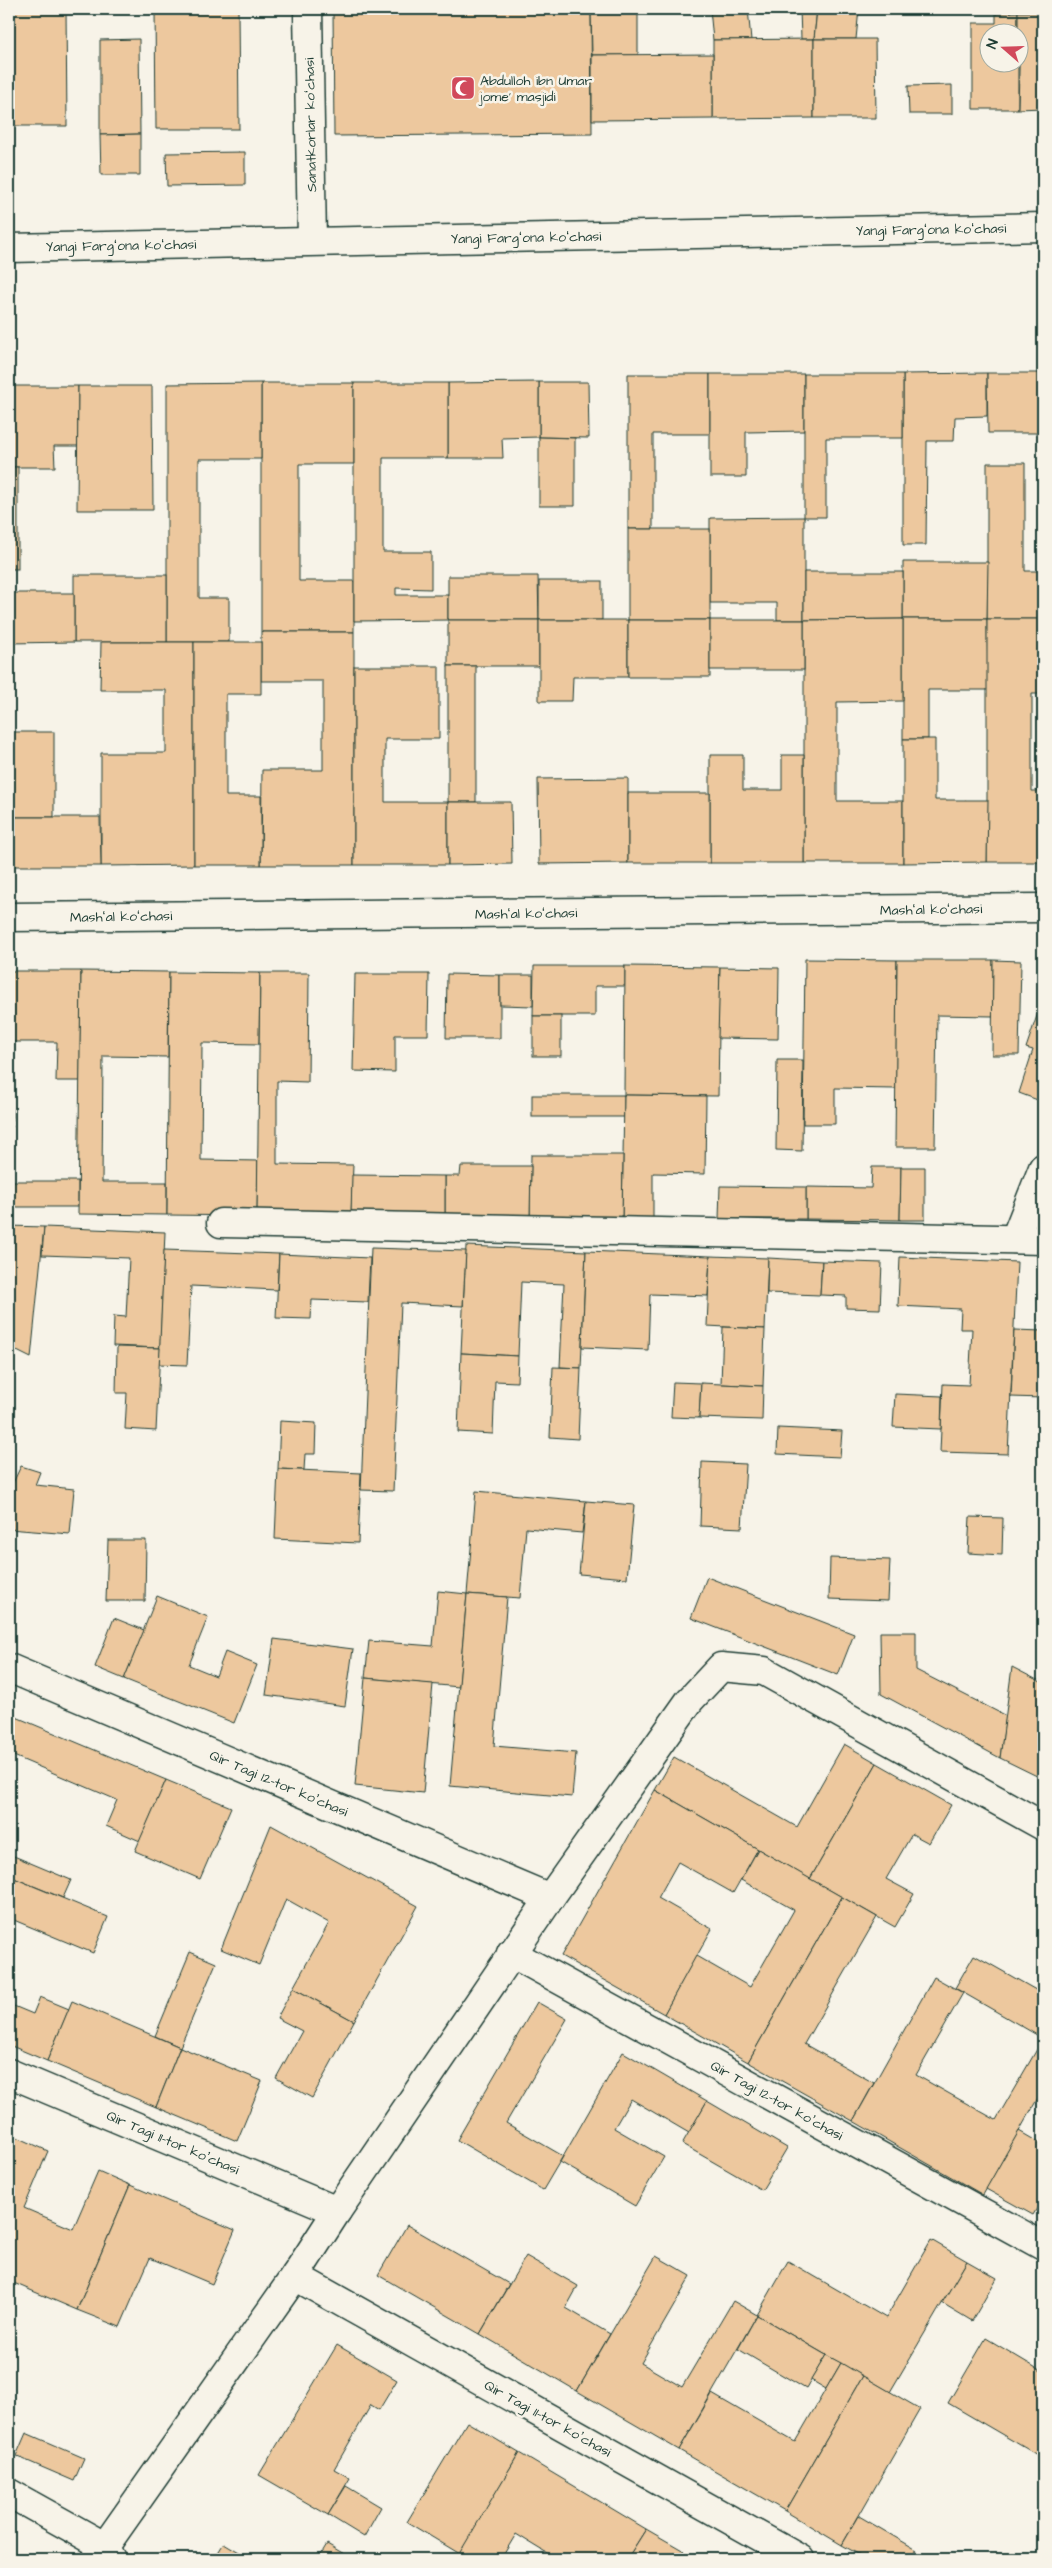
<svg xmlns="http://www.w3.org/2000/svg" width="1052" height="2568" viewBox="0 0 1052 2568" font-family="'Architects Daughter',sans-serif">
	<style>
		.building { fill: #edc89e; stroke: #1f3d34 }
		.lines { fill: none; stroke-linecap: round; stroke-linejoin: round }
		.street-casing { stroke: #1f3d34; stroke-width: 31 }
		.secondary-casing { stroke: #1f3d34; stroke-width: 31 }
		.street { stroke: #f7f3e8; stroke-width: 28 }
		.secondary { stroke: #f7f3e8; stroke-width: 28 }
		.labels { text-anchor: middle; stroke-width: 5; stroke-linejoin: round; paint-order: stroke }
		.poi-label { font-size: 14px; fill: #1f3d34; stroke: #f7f3e8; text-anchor: start }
		.street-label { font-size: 14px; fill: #1f3d34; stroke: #f7f3e8 }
	</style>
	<rect width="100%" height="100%" fill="#f7f3e8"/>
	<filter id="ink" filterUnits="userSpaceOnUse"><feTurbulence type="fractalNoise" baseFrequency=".02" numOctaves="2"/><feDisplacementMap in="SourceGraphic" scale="10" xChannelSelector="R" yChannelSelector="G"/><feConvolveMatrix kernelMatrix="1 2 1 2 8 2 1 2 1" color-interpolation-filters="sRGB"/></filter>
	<g filter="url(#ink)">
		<!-- building -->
		<g class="building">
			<polygon points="9,9 66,9 67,126 9,126"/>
			<polygon points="155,9 238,9 239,129 156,129"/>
			<polygon points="333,9 591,9 592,134 334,136"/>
			<polygon points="591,9 638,9 638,55 592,55"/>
			<polygon points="710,9 748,9 751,40 713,40"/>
			<polygon points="800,9 817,9 814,39 801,39"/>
			<polygon points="817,9 859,9 856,39 814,39"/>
			<polygon points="1018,12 1018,32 990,32 990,62 1018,62 1018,109 973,109 973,23 996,23 996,13"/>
			<polygon points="1018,12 1040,12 1040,37 1043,37 1043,108 1018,109 1020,32 1018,32"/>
			<polygon points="139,39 140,134 100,135 100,40"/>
			<polygon points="814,39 814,118 713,119 713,40"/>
			<polygon points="814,39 875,39 876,118 814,118"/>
			<polygon points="713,54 713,119 592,120 592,55"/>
			<polygon points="952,85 952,114 909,114 908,86"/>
			<polygon points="140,134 140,175 101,175 100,135"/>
			<polygon points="245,152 245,185 167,186 166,153"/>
			<polygon points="987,373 987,416 955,417 954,441 927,441 926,545 903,545 903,374"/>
			<polygon points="987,373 1043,373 1043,433 988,433"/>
			<polygon points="628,374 710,374 710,434 653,434 653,529 628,529"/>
			<polygon points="710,374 804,374 804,431 746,432 746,477 710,477"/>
			<polygon points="804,374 903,374 903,438 826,438 826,517 804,517"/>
			<polygon points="539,382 588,382 589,438 539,437"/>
			<polygon points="539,382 539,437 502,438 503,458 448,458 448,383"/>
			<polygon points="261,383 354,383 354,464 299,464 299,581 354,581 354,632 261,632"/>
			<polygon points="261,383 261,459 199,459 199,598 229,598 229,642 167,642 167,384"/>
			<polygon points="354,383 448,383 448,458 383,458 383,552 431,552 431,589 396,588 396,595 448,595 448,620 354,621"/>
			<polygon points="9,386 78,386 78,446 54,446 55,467 9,467"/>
			<polygon points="78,386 152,386 153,510 77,510"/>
			<polygon points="539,437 575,438 575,506 539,506"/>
			<polygon points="987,463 1025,463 1025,571 1043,571 1043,619 987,619"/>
			<rect x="9" y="467" width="9" height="102"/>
			<polygon points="804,517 804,620 777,620 777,603 710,603 710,518"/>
			<rect x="628" y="529" width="82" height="91"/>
			<polygon points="903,562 988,562 987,619 903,619"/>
			<polygon points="804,572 903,572 903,619 804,620"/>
			<rect x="74" y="575" width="93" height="67"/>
			<polygon points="448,576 538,576 539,620 448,620"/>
			<rect x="539" y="581" width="63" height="39"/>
			<polygon points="9,593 74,593 74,642 9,643"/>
			<polygon points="903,619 987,619 988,690 928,690 928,739 903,739"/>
			<polygon points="903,619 903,701 837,702 837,801 903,801 903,863 804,863 804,620"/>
			<polygon points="987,619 1043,619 1043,694 1032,694 1032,791 1043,791 1043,862 987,862"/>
			<rect x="448" y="620" width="91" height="46"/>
			<polygon points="539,620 628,620 628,677 573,677 572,701 539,701"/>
			<rect x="628" y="620" width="82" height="57"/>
			<rect x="710" y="620" width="94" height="50"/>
			<polygon points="261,632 354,632 354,865 261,865 262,770 323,770 323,681 261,681"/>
			<polygon points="101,642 194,642 194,865 101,866 101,753 166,753 166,690 100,690"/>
			<polygon points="194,642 261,642 261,694 226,694 226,796 261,796 261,865 194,865"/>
			<polygon points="354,666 439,666 439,739 385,739 385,802 448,802 448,865 354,865"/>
			<rect x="448" y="666" width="28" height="136"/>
			<rect x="9" y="732" width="45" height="85"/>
			<polygon points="903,739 935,739 935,800 988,800 987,862 903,863"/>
			<polygon points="710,755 743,755 743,790 782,790 782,755 804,755 804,863 710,863"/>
			<polygon points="628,778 628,863 539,864 538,779"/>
			<rect x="628" y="793" width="82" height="70"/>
			<polygon points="448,802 511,802 512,864 448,865"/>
			<polygon points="9,817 100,817 101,866 9,866"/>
			<polygon points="805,959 897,960 896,1089 835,1088 835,1124 803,1124"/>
			<polygon points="897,960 993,960 993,1016 937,1015 935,1147 895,1147"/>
			<polygon points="993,960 1021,961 1019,1055 992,1055"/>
			<polygon points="534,966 625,966 625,986 595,986 595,1016 533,1016"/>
			<polygon points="625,966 720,967 718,1096 624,1095"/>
			<polygon points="720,967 779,968 778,1039 718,1038"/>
			<polygon points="9,971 81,971 80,1081 56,1081 57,1042 12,1042 11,1181 78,1181 78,1207 9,1207"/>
			<polygon points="81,971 169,972 168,1057 103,1056 102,1182 167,1182 167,1215 78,1214"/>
			<polygon points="169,972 260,973 259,1044 202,1043 201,1160 258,1161 257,1216 167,1215"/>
			<polygon points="260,973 309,973 308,1082 277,1081 277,1164 353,1165 351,1216 257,1216"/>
			<polygon points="355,974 429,974 428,1035 395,1035 395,1072 353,1071"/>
			<polygon points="447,974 500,975 500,1038 446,1038"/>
			<polygon points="500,975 533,975 533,1006 500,1005"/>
			<polygon points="1043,998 1043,1102 1019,1093 1033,1050 1026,1048"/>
			<rect x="533" y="1016" width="28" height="40"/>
			<polygon points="777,1060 803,1060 802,1151 776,1150"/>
			<rect x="532" y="1095" width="92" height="22"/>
			<polygon points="624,1095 706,1096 705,1174 653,1173 653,1219 622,1219"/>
			<polygon points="531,1155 623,1155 622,1219 530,1218"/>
			<polygon points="461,1166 531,1166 530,1218 445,1218 445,1176 460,1176"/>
			<polygon points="872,1167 901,1167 900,1220 806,1219 806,1187 871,1188"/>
			<polygon points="901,1167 925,1167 925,1220 900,1220"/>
			<polygon points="352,1175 445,1176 445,1218 351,1216"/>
			<polygon points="720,1186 806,1187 806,1219 719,1219"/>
			<polygon points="9,1226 44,1227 31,1358 9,1347"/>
			<polygon points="44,1227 165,1232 160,1348 113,1346 114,1316 126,1317 129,1258 42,1255"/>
			<polygon points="466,1246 586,1251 581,1368 560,1367 564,1284 521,1282 518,1356 461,1353"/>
			<polygon points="371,1248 466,1251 463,1306 401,1303 393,1491 361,1490"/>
			<polygon points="164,1250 279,1254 277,1290 191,1286 187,1365 159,1364"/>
			<polygon points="586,1251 710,1256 708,1296 650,1294 648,1350 582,1347"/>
			<polygon points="279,1254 370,1258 368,1302 312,1300 311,1319 276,1318"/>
			<polygon points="710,1256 768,1258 765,1329 707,1326"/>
			<polygon points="900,1257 1017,1262 1008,1454 940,1452 943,1384 969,1385 972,1329 960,1329 961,1309 898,1306"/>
			<polygon points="768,1258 822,1261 820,1295 767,1293"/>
			<polygon points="822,1261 882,1263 880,1309 846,1308 846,1296 820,1295"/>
			<polygon points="1042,1262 1043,1262 1043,1298 1040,1298"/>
			<polygon points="723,1327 765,1329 763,1386 721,1384"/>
			<polygon points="1014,1330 1043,1331 1043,1398 1011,1397"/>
			<polygon points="117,1347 160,1348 156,1431 125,1429 127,1393 116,1393"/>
			<polygon points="461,1353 518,1356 517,1382 495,1381 493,1434 458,1432"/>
			<polygon points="553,1367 581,1368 578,1439 550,1437"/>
			<polygon points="673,1382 701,1383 699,1418 671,1417"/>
			<polygon points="701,1383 763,1386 762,1420 699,1418"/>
			<polygon points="895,1394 942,1396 941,1429 893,1427"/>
			<polygon points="280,1421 316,1423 315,1454 305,1454 304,1470 278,1469"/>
			<polygon points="778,1428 842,1431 840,1457 777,1454"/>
			<polygon points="702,1462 746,1464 742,1528 700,1526"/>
			<polygon points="21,1466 40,1472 35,1485 74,1489 70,1534 9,1529 9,1491"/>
			<polygon points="278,1469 361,1473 358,1543 275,1539"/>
			<polygon points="476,1491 586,1501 582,1533 526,1528 520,1598 467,1594"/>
			<polygon points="586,1501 634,1505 627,1578 579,1574"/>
			<polygon points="970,1517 1003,1518 1002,1555 968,1553"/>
			<polygon points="108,1540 146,1540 145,1601 106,1601"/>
			<polygon points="830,1558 890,1560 888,1601 829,1599"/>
			<polygon points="707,1577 854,1634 838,1675 691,1618"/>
			<polygon points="438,1591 467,1594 459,1687 365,1678 369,1641 433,1646"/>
			<polygon points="467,1594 507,1597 494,1746 576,1753 572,1797 450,1786"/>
			<polygon points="157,1596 208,1617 189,1665 216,1676 225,1652 257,1665 234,1723 124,1679"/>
			<polygon points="114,1618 144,1630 124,1679 95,1667"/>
			<polygon points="880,1632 916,1632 916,1670 1006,1716 1000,1758 881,1694"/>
			<polygon points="274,1639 353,1649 345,1706 266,1695"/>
			<polygon points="1012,1667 1043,1683 1043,1779 1000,1758"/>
			<polygon points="365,1678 433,1684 423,1793 355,1786"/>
			<polygon points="9,1714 166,1780 140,1841 106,1826 117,1800 9,1754"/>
			<polygon points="844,1744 877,1763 810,1879 655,1790 674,1757 797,1827"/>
			<polygon points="877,1763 951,1805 929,1843 912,1834 886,1879 914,1894 895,1927 810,1879"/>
			<polygon points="166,1780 231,1807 200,1879 135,1851"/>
			<polygon points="655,1790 758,1849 733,1893 678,1862 658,1898 712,1929 664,2014 561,1956"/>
			<polygon points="271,1825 418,1906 354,2021 293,1988 329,1923 286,1899 259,1965 221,1949"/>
			<polygon points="758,1849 842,1897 748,2062 664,2014 696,1956 750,1987 794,1910 741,1880"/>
			<polygon points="9,1854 71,1880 63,1898 9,1876"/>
			<polygon points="9,1876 108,1917 93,1953 9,1918"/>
			<polygon points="842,1897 877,1917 804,2044 874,2083 853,2121 748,2062"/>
			<polygon points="190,1952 216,1963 180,2047 155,2036"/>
			<polygon points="974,1955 1043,1994 1043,2024 1037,2035 955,1988"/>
			<polygon points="934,1977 963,1993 916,2075 996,2120 1043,2039 1043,2089 983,2195 853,2121"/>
			<polygon points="293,1988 354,2021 312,2098 276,2078 302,2031 277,2018"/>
			<polygon points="40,1997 69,2009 47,2061 9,2045 9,2004 33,2014"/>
			<polygon points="72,2001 180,2047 156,2107 47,2061"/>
			<polygon points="537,2002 567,2019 506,2123 563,2156 543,2190 457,2140"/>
			<polygon points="1043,2024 1043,2039 1037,2035"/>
			<polygon points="180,2047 262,2081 237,2141 156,2107"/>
			<polygon points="623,2052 707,2101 689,2133 631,2099 614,2128 664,2157 635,2206 560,2162"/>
			<polygon points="707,2101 787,2148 762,2190 682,2144"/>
			<polygon points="1019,2131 1043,2145 1043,2198 1033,2215 986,2189"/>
			<polygon points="15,2136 48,2151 24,2208 73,2229 98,2171 130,2185 77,2310 9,2281 9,2152"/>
			<polygon points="130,2185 235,2230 212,2284 150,2258 120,2327 77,2310"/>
			<polygon points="407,2225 509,2284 480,2334 378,2275"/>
			<polygon points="931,2240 967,2261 890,2392 757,2315 788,2261 886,2318"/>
			<polygon points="526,2256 578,2286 566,2308 610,2334 577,2391 480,2334"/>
			<polygon points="656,2256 691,2276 641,2363 682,2387 733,2301 757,2315 679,2450 577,2391"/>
			<polygon points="967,2261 997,2278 972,2321 942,2303"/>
			<polygon points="757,2315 826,2355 806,2389 738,2349"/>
			<polygon points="986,2338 1043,2372 1043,2448 1039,2456 948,2403"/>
			<polygon points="337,2345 397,2380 379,2410 371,2405 334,2469 350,2478 328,2515 259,2475"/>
			<polygon points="826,2355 841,2363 826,2389 811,2380"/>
			<polygon points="841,2363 863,2376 785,2511 679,2450 712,2394 795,2442"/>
			<polygon points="863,2376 920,2409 842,2545 785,2511"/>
			<polygon points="467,2422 519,2453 460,2554 407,2522"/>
			<polygon points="26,2433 84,2458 74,2481 16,2456"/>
			<polygon points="519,2453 646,2529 627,2559 550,2559 552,2556 516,2534 501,2559 456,2559"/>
			<polygon points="346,2486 381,2507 364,2537 328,2515"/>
			<polygon points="859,2516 917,2550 911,2559 867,2559 842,2545"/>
			<polygon points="646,2529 684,2551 679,2559 627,2559"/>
			<polygon points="224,2543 251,2559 214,2559"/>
			<polygon points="327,2544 351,2558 350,2559 318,2559"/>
		</g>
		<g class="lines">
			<defs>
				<g id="street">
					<polyline points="308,9 312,241"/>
					<polyline points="9,917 1043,908"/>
					<polyline points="221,1223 1043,1240"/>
					<polyline points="1015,1239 1043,1168"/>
					<polyline points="9,1668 550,1898"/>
					<polyline points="511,1953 1043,2246"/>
					<polyline points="9,2073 337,2211"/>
					<polyline points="295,2276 800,2559"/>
					<polyline points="9,2493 104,2546 111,2559"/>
					<polyline points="96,2559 295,2276 337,2211 550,1898 690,1700 721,1667 764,1671 1043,1826"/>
				</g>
				<polyline id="secondary" points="9,248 1043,227"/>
			</defs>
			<!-- street casing -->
			<use href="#street" class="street-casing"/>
			<!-- secondary casing -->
			<use href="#secondary" class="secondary-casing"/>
			<!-- street -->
			<use href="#street" class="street"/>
			<!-- secondary -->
			<use href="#secondary" class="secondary"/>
		</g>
	</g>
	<!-- icons -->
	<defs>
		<symbol id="mosque-square" viewBox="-11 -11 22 22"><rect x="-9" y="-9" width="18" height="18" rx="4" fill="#d1495b" stroke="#f7f3e8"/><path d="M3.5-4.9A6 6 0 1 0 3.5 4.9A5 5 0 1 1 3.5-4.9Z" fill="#fff"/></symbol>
	</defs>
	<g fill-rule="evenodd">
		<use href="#mosque-square" x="449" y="74" width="28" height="28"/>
	</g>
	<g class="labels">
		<!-- poi labels -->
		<g class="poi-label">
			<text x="480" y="85">Abdulloh ibn Umar<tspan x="480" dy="16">jome' masjidi</tspan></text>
		</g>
		<!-- street labels -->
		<g class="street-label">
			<text transform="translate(310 125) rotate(-91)" y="5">Sanatkorlar koʻchasi</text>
			<text transform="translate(931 229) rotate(-1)" y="5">Yangi Fargʻona koʻchasi</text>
			<text transform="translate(526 237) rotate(-1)" y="5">Yangi Fargʻona koʻchasi</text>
			<text transform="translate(121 245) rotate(-1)" y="5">Yangi Fargʻona koʻchasi</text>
			<text transform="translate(931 909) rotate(-1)" y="5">Mashʻal koʻchasi</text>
			<text transform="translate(526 913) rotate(-1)" y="5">Mashʻal koʻchasi</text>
			<text transform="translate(121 916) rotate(-1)" y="5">Mashʻal koʻchasi</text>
			<text transform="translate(279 1783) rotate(23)" y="5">Qir Tagi 12-tor koʼchasi</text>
			<text transform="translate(777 2100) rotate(29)" y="5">Qir Tagi 12-tor koʼchasi</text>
			<text transform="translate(173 2142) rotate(23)" y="5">Qir Tagi 11-tor koʼchasi</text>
			<text transform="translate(548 2418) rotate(29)" y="5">Qir Tagi 11-tor koʼchasi</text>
		</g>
	</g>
	<!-- margin -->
	<rect width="1052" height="2568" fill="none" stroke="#f7f3e8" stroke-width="30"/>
	<rect x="15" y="15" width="1022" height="2538" fill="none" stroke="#1f3d34" stroke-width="2" filter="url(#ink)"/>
	<!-- north arrow -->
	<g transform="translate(1004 48) rotate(290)"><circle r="24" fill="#f7f3e8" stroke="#a1aaa0"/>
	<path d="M0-4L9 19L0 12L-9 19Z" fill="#d1495b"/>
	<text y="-8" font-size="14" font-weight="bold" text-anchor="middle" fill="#1f3d34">N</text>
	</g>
</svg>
